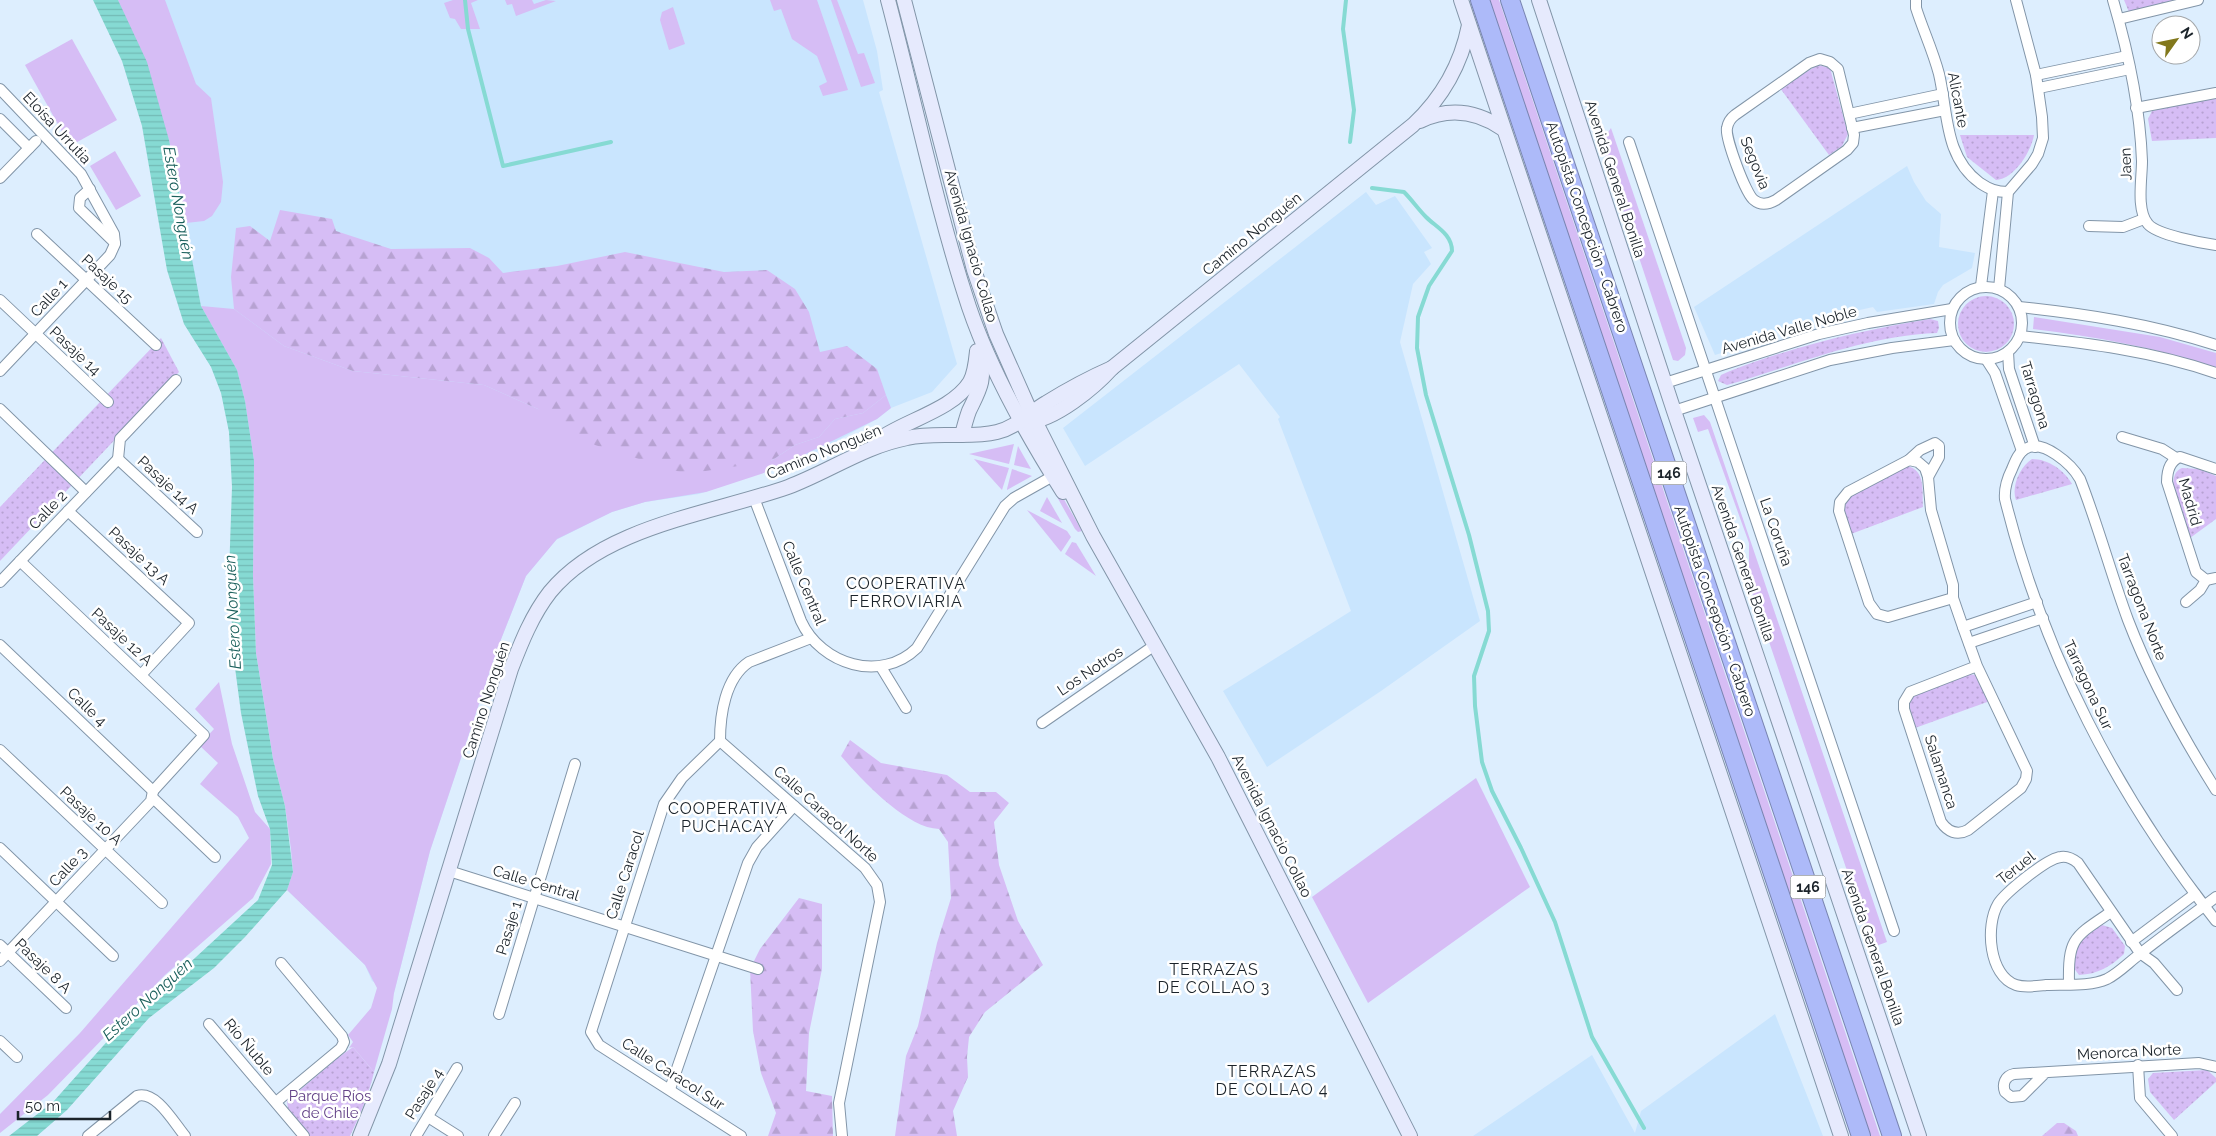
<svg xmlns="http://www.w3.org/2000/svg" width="2216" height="1136" viewBox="0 0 2216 1136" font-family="Raleway,sans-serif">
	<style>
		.built { fill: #c9e5fe }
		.grass { fill: #d6bdf5 }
		.forest { fill: url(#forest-firs) }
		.park { fill: url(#park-dots) }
		.water { fill: url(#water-rules) }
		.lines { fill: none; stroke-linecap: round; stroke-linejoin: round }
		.stream { stroke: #86dad3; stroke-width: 4 }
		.street-casing { stroke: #8295a8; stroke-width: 12 }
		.secondary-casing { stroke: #8295a8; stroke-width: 16 }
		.highway-casing { stroke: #7a85b1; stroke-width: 20 }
		.street { stroke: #fff; stroke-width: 10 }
		.secondary { stroke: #e6eafd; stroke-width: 14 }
		.highway { stroke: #adbaf9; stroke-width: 18 }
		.labels { text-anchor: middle; stroke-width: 5; stroke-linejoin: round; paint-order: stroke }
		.shield { fill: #fff; stroke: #5f656a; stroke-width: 1 }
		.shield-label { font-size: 14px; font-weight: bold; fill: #1b232a }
		.street-label { font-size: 15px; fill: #1b232a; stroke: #fff }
		.park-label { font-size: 15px; fill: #644388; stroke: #fff }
		.water-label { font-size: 16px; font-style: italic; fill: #1b605c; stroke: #fff }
		.neighbourhood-label { font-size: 16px; letter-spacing: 1px; fill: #1b232a; stroke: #fff }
	</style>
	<defs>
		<pattern id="forest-firs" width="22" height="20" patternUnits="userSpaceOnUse" patternTransform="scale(1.25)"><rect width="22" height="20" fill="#d6bdf5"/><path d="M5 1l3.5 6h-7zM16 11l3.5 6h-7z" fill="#b7a2d2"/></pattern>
		<pattern id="park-dots" width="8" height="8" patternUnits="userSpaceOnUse" patternTransform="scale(1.25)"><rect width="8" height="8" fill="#d6bdf5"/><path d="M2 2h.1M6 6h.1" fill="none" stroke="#b7a2d2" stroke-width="1.8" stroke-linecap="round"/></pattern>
		<pattern id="water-rules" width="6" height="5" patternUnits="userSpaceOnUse" patternTransform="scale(1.25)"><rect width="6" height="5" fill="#86dad3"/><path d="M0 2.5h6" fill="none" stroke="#73bbb5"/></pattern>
	</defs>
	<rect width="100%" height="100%" fill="#ddeefe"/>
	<!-- built -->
	<g class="built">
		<polygon points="118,0 863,0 877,51 883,90 879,92 957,364 932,392 891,408 877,419 805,458 699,494 645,502 612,512 556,540 526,576 498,647 430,851 394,993 372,981 365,965 287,890 293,872 254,498 201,306 191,260 186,223"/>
		<polygon points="1907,166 1914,182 1926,201 1941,214 1939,247 1975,253 1972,268 1943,285 1938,292 1934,304 1877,312 1873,307 1846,313 1774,332 1771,338 1715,355 1694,307"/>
		<polygon points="1366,192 1376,205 1395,196 1432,248 1424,252 1431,264 1413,284 1400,342 1480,621 1381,691 1267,767 1223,691 1351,611 1278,419 1280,417 1239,364 1085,466 1063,428"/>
		<polygon points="1775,1014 1823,1136 1473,1136 1592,1055 1635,1133 1641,1111"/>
	</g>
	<!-- grass -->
	<g class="grass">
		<polygon points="118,0 165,0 196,84 211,98 223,182 221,202 212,216 204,221 186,223 169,140"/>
		<polygon points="453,0 478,0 471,3 480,29 461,29 455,19 450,18 444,3"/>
		<polygon points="505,0 532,0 534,4 546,0 556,1 516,16 512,4 507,5"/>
		<polygon points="770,0 817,0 848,90 823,96 819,86 827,82 817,56 792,39 781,9 774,11"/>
		<polygon points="831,0 837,0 858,54 864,53 875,83 861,87"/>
		<polygon points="1489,0 1499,0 1880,1136 1871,1136 1849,1074"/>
		<polygon points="673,7 685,44 669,50 660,20 662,12"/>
		<polygon points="72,39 117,120 70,146 25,65"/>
		<polygon points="1611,128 1686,348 1685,355 1678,361 1673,360 1601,143"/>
		<polygon points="115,151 141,196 116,210 90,166"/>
		<polygon points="201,306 234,309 284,346 353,371 484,385 538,409 771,461 795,445 819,437 835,419 863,413 886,395 891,408 877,419 773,470 706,492 645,502 612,512 557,539 526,576 498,647 430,851 394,993 392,1009 374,1072 353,1047 349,1048 353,1042 348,1035 371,1008 377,988 365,965 287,890 293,872 291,849 285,806 273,759 256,653 253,576 254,461 245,401 237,370"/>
		<path d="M2034,317l126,20 56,16v15c-60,-21 -120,-31 -183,-39z"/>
		<polygon points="1704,415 1710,422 1887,942 1873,947 1749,583 1749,543 1708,429 1698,432 1693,418"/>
		<polygon points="1014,444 1009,464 969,454"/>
		<polygon points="1018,446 1031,469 1014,465"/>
		<polygon points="974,459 1009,468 1002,490"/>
		<polygon points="1012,469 1032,476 1007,490 1007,489"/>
		<polygon points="1052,488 1058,489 1082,531 1078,532 1075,529"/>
		<polygon points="1047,497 1062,523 1040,511"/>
		<polygon points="1027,510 1067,531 1071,537 1061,552"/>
		<polygon points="1072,542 1076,543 1096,576 1065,554"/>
		<polygon points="219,682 232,744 255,812 270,829 271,864 253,898 165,975 48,1095 0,1133 0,1114 80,1033 249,838 238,817 200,784 218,763 199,745 214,729 195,709"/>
		<polygon points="1476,778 1530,887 1368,1003 1312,897"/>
	</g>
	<!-- forest -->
	<g class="forest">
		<polygon points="280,210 332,219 336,231 391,249 470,248 489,258 503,273 557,266 625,252 724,272 767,270 795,289 809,312 820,352 847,346 877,369 886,395 863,413 835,419 819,437 795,445 771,461 686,474 595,445 538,409 484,385 353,371 284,346 234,309 231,277 236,228 250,226 270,241"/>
		<path d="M850,740l31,23 66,12 23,17h26l13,11 -15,19 5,43 19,56 25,44 -58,47 -16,25 -2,20 1,20 -15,34 4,25h-62l11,-80 12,-30 19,-83 14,-45 -3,-56 -9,-13c-33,-1 -77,-49 -98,-73z"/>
		<polygon points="799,898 822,904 822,969 809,1033 806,1091 832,1096 833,1136 768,1136 776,1113 761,1073 753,1031 750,969 760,949"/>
		<polygon points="2057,1123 2064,1123 2076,1131 2078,1136 2042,1136"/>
	</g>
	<!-- park -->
	<g class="park">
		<polygon points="2124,0 2175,0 2129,12"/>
		<polygon points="1818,65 1830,68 1848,134 1842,146 1829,155 1780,88"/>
		<polygon points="2211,98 2216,99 2216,138 2152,141 2148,119 2152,111"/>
		<path d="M1960,135h74c-3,17 -20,44 -38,45l-29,-23z"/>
		<circle cx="1986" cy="324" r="28"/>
		<path d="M1930,319l8,2 1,7 -2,5c-74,3 -141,32 -210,52l-9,-4 3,-6 9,-4c65,-25 132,-41 200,-52z"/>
		<polygon points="161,338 179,372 0,561 0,507"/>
		<path d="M2032,459c16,0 32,11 40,25l-56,16c-5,-14 4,-33 16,-41z"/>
		<path d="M1907,466c19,4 15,26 16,41l-72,27 -8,-25 6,-12z"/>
		<path d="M2182,468l17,1 17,7v43l-26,19c-6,-15 -29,-62 -8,-70z"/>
		<polygon points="1967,674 1976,675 1990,701 1915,728 1908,707 1912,695"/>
		<path d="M2102,925l10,3 13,18 -1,8c-14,13 -26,20 -45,21l-6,-8c3,-24 9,-29 29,-42z"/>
		<path d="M353,1047l21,25c-5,22 -14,43 -24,64h-40l-22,-27 -1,-8 52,-44z"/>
		<polygon points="2207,1070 2216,1078 2216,1082 2174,1120 2150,1092 2148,1079 2153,1073"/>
	</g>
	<!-- water -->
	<polygon class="water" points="93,0 118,0 147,62 169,140 201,306 237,370 245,401 254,461 253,576 256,653 273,759 285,806 293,872 287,890 245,937 214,968 149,1018 67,1110 37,1136 9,1136 53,1102 120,1027 258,900 272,865 270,829 258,796 241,713 234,660 229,574 232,487 229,432 221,393 211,367 184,324 167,270 142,126 122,61"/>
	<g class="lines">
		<!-- stream -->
		<g class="stream">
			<polyline points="465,0 468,29 503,166 611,142"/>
			<polyline points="1346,0 1343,29 1354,110 1350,142"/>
			<path d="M1372,188l32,4c8,8 14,17 22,25 10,10 26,17 26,34l-23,35 -11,31 -1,31 9,47 43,140 19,76 1,20 -15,45 1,30 7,56 10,29 29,57 34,74 37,115 52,91"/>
		</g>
		<defs>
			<g id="street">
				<path d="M1916,0v8c7,22 17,43 23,66 9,38 5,83 41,109 9,6 16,9 28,9"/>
				<path d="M2113,0c15,51 27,107 29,161 0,18 -6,49 6,63 9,11 54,19 68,21"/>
				<polyline points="2119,19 2198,0"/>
				<path d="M1820,59l10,3 8,7 16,66 -1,8 -6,7 -71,50c-7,4 -15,6 -22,0 -8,-5 -29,-62 -27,-72 1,-6 4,-10 8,-13l74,-52z"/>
				<polyline points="2036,75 2127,56"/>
				<polyline points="2039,88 2130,69"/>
				<polyline points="0,89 81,174 114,234 115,244 110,255 0,371"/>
				<polyline points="2136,108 2216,93"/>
				<polyline points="1849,114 1943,94"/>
				<polyline points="0,119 29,148"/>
				<polyline points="1852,128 1945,110"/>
				<polyline points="1629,142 1894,931"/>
				<polyline points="0,178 36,141"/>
				<polyline points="90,189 80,198 79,208 115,243"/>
				<polyline points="2089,226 2123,227 2144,219"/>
				<polyline points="37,234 156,345"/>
				<polyline points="1981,286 1993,191"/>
				<circle cx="1986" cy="323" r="36"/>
				<polyline points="1999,289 2008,192 2032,164 2038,154 2043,138 2042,117 2036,75 2016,0"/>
				<polyline points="0,300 108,402"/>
				<path d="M2019,307c67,7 132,17 197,38"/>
				<path d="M2020,336c67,7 132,15 196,37"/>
				<polyline points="2008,352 2009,369 2035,447"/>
				<polyline points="1986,359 1995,373 2022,451"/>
				<polyline points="1665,383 1819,334 1868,323 1952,309"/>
				<polyline points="0,409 86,492"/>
				<polyline points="1674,411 1830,360 1892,348 1954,340"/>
				<polyline points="2122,437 2162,449 2176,458"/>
				<polyline points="118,459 197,532"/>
				<polyline points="118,459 120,439 176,380"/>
				<path d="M1909,460l9,2 7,6 3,9 3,33 22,75v13l10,29 14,39 50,105 -1,8 -5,9 -53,42c-11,6 -20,2 -27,-8l-37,-113v-7l6,-10 67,-26"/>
				<path d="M2216,469l-36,-12c-11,4 -13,15 -13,25l29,90 10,8 10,-2"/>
				<polyline points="1928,477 1939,457 1939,446 1935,443 1920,450 1909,460 1848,492 1840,502 1839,511 1869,603 1877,614 1888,617 1953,598"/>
				<path d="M754,498l47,123c20,44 80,62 116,27l88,-142 9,-8 39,-22"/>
				<polyline points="68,511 189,623 141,675"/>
				<polyline points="20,561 204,735 153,791"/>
				<polyline points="0,582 118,459"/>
				<polyline points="2186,602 2200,590 2206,580"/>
				<polyline points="1963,627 2037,602"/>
				<path d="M811,638l-62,24c-24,16 -29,53 -29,79l145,127 12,17 3,17 -41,201 3,33"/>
				<polyline points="1969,643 2043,618"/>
				<polyline points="0,645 153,791"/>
				<polyline points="881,667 906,708"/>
				<polyline points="1042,723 1155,645"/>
				<polyline points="720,741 682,778 664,804 591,1032 599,1045 741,1136"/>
				<polyline points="0,750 162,903"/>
				<path d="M2216,790c-34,-54 -65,-110 -88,-170 -17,-46 -30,-95 -48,-141 -8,-14 -37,-41 -55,-30 -7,4 -10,13 -13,20 -5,10 -8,19 -7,30 38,155 113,298 211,422"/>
				<polyline points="153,798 215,857"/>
				<polyline points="0,848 113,956"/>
				<polyline points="449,871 758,969"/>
				<polyline points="2131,942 2195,894"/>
				<polyline points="0,945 66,1008"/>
				<polyline points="0,961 151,801 153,791"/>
				<path d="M2069,984c-1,-46 5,-47 42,-72"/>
				<path d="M2177,990l-23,-27 -14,-10 -62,-90c-5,-4 -11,-7 -17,-6 -14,1 -56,36 -63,47 -13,22 -9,72 18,81 9,3 21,1 30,0 19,-1 43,2 61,-6 12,-6 22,-17 33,-25 25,-20 51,-38 76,-57"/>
				<polyline points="499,1014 575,764"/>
				<polyline points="209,1024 304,1136"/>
				<polyline points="0,1041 17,1057"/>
				<polyline points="2138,1065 2140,1098 2172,1136"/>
				<path d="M2044,1074l-22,22 -11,1 -6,-5c-3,-8 0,-16 9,-18l185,-11 17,4"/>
				<polyline points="670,1089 748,863 757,847 794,806"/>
				<polyline points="276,1102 341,1048 344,1042 342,1036 281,963"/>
				<polyline points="428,1117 458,1136"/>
				<path d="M88,1136l49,-40c19,-6 37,27 48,40"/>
				<polyline points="416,1136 457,1068"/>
				<polyline points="494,1136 515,1103"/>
			</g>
			<g id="secondary">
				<path d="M888,0c27,102 48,207 81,307 22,65 58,128 94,185"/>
				<polyline points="904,0 974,270 996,334 1031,413 1093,536 1218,757 1410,1136"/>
				<polyline points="1461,0 1841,1136"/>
				<polyline points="1539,0 1674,411 1919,1136"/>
				<path d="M1420,121c29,-14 57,-10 83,8"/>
				<path d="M1028,422c27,-2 66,-34 84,-54l301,-243c30,-28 48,-60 56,-100"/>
				<path d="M962,435c2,-8 4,-16 7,-24 9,-19 18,-32 10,-54"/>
				<path d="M875,442c27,-21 77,-31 95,-60 5,-9 6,-21 7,-31"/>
				<path d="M360,1136l29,-72 122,-395c10,-26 21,-54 39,-77 54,-66 161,-78 238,-105 40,-15 77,-41 119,-49 30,-7 61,1 90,-6 20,-5 32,-19 49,-29 21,-13 43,-25 66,-35"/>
			</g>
			<g id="highway">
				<polyline points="1480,0 1861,1136"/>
				<polyline points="1510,0 1892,1136"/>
			</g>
		</defs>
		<!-- street casing -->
		<use href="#street" class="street-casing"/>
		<!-- secondary casing -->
		<use href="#secondary" class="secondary-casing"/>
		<!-- highway casing -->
		<use href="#highway" class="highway-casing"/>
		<!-- street -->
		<use href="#street" class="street"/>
		<!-- secondary -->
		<use href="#secondary" class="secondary"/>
		<!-- highway -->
		<use href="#highway" class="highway"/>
	</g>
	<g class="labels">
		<!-- shield labels -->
		<g class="shield">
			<rect x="1651.5" y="461.5" width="35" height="23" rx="4"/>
			<rect x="1790.5" y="875.5" width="35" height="23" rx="4"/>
		</g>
		<g class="shield-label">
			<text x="1669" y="478">146</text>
			<text x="1808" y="892">146</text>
		</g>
		<!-- street labels -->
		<g class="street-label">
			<text transform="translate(1958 100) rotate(79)" y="5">Alicante</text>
			<text transform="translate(57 128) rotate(47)" y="5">Eloísa Urrutia</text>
			<text transform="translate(1755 163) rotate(68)" y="5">Segovia</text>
			<text transform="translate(2126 164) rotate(-92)" y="5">Jaen</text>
			<text transform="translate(1615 179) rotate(72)" y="5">Avenida General Bonilla</text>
			<text transform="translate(1587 227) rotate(71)" y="5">Autopista Concepción - Cabrero</text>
			<text transform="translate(1252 234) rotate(-39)" y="5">Camino Nonguén</text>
			<text transform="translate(971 246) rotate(74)" y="5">Avenida Ignacio Collao</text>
			<text transform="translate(107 279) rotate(43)" y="5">Pasaje 15</text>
			<text transform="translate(49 298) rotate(-47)" y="5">Calle 1</text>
			<text transform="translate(1789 330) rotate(-16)" y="5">Avenida Valle Noble</text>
			<text transform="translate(75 351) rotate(43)" y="5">Pasaje 14</text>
			<text transform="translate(2035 395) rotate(73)" y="5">Tarragona</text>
			<text transform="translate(824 452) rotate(-22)" y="5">Camino Nonguén</text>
			<text transform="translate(168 485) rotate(43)" y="5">Pasaje 14 A</text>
			<text transform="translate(2190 502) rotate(74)" y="5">Madrid</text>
			<text transform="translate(48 510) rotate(-46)" y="5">Calle 2</text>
			<text transform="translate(1776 532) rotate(71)" y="5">La Coruña</text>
			<text transform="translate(139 556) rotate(43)" y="5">Pasaje 13 A</text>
			<text transform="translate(1743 563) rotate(71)" y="5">Avenida General Bonilla</text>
			<text transform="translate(804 583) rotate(67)" y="5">Calle Central</text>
			<text transform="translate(2142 607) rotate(69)" y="5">Tarragona Norte</text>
			<text transform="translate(1715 611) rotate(71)" y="5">Autopista Concepción - Cabrero</text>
			<text transform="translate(122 637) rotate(43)" y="5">Pasaje 12 A</text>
			<text transform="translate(1090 671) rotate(-34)" y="5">Los Notros</text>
			<text transform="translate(2088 685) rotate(65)" y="5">Tarragona Sur</text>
			<text transform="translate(486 700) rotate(-72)" y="5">Camino Nonguén</text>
			<text transform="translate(87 707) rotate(44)" y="5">Calle 4</text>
			<text transform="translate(1941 772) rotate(72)" y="5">Salamanca</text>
			<text transform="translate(826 814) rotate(42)" y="5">Calle Caracol Norte</text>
			<text transform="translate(91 816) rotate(43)" y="5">Pasaje 10 A</text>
			<text transform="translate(1272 826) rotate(63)" y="5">Avenida Ignacio Collao</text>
			<text transform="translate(68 867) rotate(-47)" y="5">Calle 3</text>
			<text transform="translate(2016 868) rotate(-38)" y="5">Teruel</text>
			<text transform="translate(625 875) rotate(-72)" y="5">Calle Caracol</text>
			<text transform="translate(536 883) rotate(17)" y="5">Calle Central</text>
			<text transform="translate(509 928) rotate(-73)" y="5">Pasaje 1</text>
			<text transform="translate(1873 947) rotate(71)" y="5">Avenida General Bonilla</text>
			<text transform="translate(43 966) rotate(44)" y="5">Pasaje 8 A</text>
			<text transform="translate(249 1047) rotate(50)" y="5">Río Ñuble</text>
			<text transform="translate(2129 1052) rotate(-3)" y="5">Menorca Norte</text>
			<text transform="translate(673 1074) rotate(33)" y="5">Calle Caracol Sur</text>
			<text transform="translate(424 1094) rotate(-58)" y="5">Pasaje 4</text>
		</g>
		<!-- park labels -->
		<g class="park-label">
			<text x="330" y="1101">Parque Ríos<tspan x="330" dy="17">de Chile</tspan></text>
		</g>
		<!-- water labels -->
		<g class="water-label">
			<text transform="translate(179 203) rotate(80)" y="6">Estero Nonguén</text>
			<text transform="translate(232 612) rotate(-93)" y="6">Estero Nonguén</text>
			<text transform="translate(147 999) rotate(-42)" y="6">Estero Nonguén</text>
		</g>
		<!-- neighbourhood labels -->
		<g class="neighbourhood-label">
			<text x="906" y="589">COOPERATIVA<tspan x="906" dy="18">FERROVIARIA</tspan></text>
			<text x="728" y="814">COOPERATIVA<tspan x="728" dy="18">PUCHACAY</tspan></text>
			<text x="1214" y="975">TERRAZAS<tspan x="1214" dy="18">DE COLLAO 3</tspan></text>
			<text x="1272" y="1077">TERRAZAS<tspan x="1272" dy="18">DE COLLAO 4</tspan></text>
		</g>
	</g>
	<!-- north arrow -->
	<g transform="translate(2176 40) rotate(57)"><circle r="24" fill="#ffffff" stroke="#a4a7aa"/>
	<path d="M0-4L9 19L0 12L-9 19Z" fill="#82781c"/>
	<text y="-8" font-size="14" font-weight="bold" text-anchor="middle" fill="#1b232a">N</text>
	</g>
	<!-- scale -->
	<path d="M18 1111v8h92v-8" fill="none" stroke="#1b232a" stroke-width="2.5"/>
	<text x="25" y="1111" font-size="15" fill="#1b232a" stroke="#ffffff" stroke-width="4" paint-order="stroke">50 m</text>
</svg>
